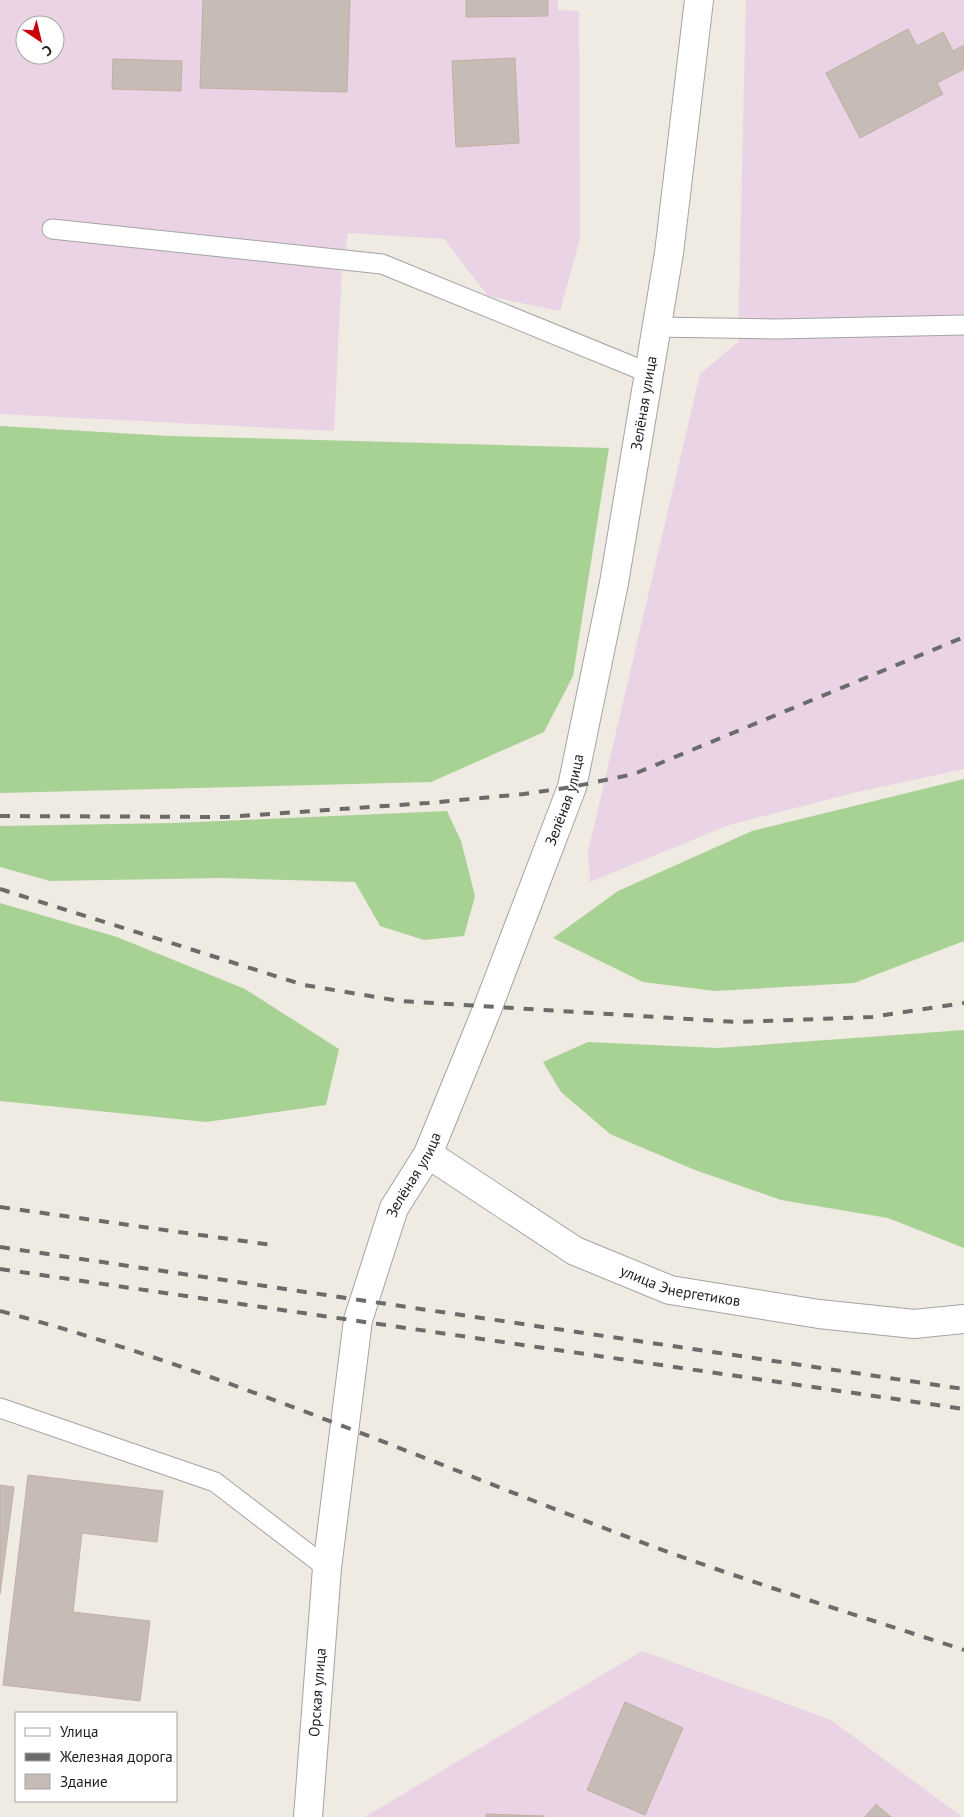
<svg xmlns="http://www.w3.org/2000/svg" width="964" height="1817" viewBox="0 0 964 1817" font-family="'PT Sans',sans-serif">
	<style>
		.industrial { fill: #e9d3e5; fill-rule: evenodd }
		.forest { fill: #a8d293 }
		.building { fill: #c7bcb5; stroke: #c2afa3 }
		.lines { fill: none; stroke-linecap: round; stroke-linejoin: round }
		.service-casing { stroke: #a4a4a4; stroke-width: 21 }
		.tertiary-casing { stroke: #a4a4a4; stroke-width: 30 }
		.service { stroke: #fff; stroke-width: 19 }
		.tertiary { stroke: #fff; stroke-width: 28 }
		.rail { stroke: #6b6b6b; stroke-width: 4; stroke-dasharray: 10 10; stroke-linecap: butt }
		.labels { text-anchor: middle; stroke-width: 5; stroke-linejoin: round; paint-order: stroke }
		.street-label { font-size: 15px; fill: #1d1d1d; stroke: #fff }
	</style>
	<rect width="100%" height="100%" fill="#efeae2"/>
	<!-- industrial -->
	<g class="industrial">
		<path d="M0,0h558v10l21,1 1,227 -20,73 -72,-15 -44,-57 -96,-6 -6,34 -8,164 -334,-17zM25,25h30v30h-30z"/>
		<polygon points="746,0 964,0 964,769 857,792 729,825 590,882 588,852 700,374 738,342"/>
		<polygon points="642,1651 831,1720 962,1817 365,1817"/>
	</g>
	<!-- forest -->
	<g class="forest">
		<polygon points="0,426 169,436 609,448 573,676 544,732 431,782 0,793"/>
		<polygon points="964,779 964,941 854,983 715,991 643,982 553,938 618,891 752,831"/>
		<polygon points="447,811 461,841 475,896 464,936 424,940 380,926 355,882 221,878 50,881 0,867 0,826 174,823"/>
		<polygon points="0,903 117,937 245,989 339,1049 326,1105 206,1122 0,1101"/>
		<polygon points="964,1030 964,1248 888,1218 781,1200 695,1170 610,1134 561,1092 543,1062 588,1042 718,1048"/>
	</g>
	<!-- building -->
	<g class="building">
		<polygon points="203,0 350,0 347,92 200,88"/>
		<polygon points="466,0 548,0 548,16 466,17"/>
		<polygon points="908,29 917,46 943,32 953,51 964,45 964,69 937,83 943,94 860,138 826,73"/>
		<polygon points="515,58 519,143 456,147 452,61"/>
		<polygon points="113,59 182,61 181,91 112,89"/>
		<polygon points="28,1475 163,1491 157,1542 82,1533 73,1612 150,1621 140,1701 3,1685"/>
		<polygon points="0,1485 14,1487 0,1594"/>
		<polygon points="625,1702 683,1728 645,1815 587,1790"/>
		<polygon points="876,1804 891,1817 865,1817"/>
		<polygon points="486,1814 544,1816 544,1817 486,1817"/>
	</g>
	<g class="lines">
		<defs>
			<g id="service">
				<polyline points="52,229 382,264 649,373"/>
				<polyline points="656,327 776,329 964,325"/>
				<polyline points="0,1408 215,1482 327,1568"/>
			</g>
			<g id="tertiary">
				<path id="s1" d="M428,1154l147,97 95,39 149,24 95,10 50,-5"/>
				<path id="s2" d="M308,1817l19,-249 31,-248 36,-112 34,-54 60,-147 84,-220 42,-204 55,-330 30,-253"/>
			</g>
		</defs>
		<!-- service casing -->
		<use href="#service" class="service-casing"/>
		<!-- tertiary casing -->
		<use href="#tertiary" class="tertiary-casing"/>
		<!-- service -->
		<use href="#service" class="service"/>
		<!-- tertiary -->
		<use href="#tertiary" class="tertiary"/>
		<!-- rail -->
		<g class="rail">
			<polyline points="0,816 226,817 428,803 524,794 572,787 634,774 964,637"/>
			<polyline points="0,889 304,985 400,1001 737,1022 872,1017 964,1003"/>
			<polyline points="0,1207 272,1245"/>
			<polyline points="0,1247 964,1389"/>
			<polyline points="0,1269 964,1409"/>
			<path d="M0,1311c207,55 405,141 604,217 118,46 240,83 360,122"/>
		</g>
	</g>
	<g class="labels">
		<!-- street labels -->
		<g class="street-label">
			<text dy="5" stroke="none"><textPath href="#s2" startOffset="1466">Зелёная улица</textPath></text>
			<text dy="5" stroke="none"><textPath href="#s2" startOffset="1061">Зелёная улица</textPath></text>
			<text dy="5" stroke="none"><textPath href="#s2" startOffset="656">Зелёная улица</textPath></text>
			<text dy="5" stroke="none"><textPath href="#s1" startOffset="288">улица Энергетиков</textPath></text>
			<text dy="5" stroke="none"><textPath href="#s2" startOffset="125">Орская улица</textPath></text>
		</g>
	</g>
	<!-- legend -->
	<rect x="15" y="1712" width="162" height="90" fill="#ffffff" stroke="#a5a5a5"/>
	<rect x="25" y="1728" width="25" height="8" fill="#ffffff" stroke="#a5a5a5"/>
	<text x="60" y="1737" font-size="15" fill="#1d1d1d">Улица</text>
	<rect x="25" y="1753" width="25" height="8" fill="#6b6b6b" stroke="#a5a5a5"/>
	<text x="60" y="1762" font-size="15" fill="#1d1d1d">Железная дорога</text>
	<rect x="25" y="1774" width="25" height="15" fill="#c7bcb5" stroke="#a5a5a5"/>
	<text x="60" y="1787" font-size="15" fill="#1d1d1d">Здание</text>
	<!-- north arrow -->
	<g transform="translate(40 40) rotate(145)"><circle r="24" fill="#ffffff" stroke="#a5a5a5"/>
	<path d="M0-4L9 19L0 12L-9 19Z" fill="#ca0008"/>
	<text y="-8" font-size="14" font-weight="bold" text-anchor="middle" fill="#1d1d1d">С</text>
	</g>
</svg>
